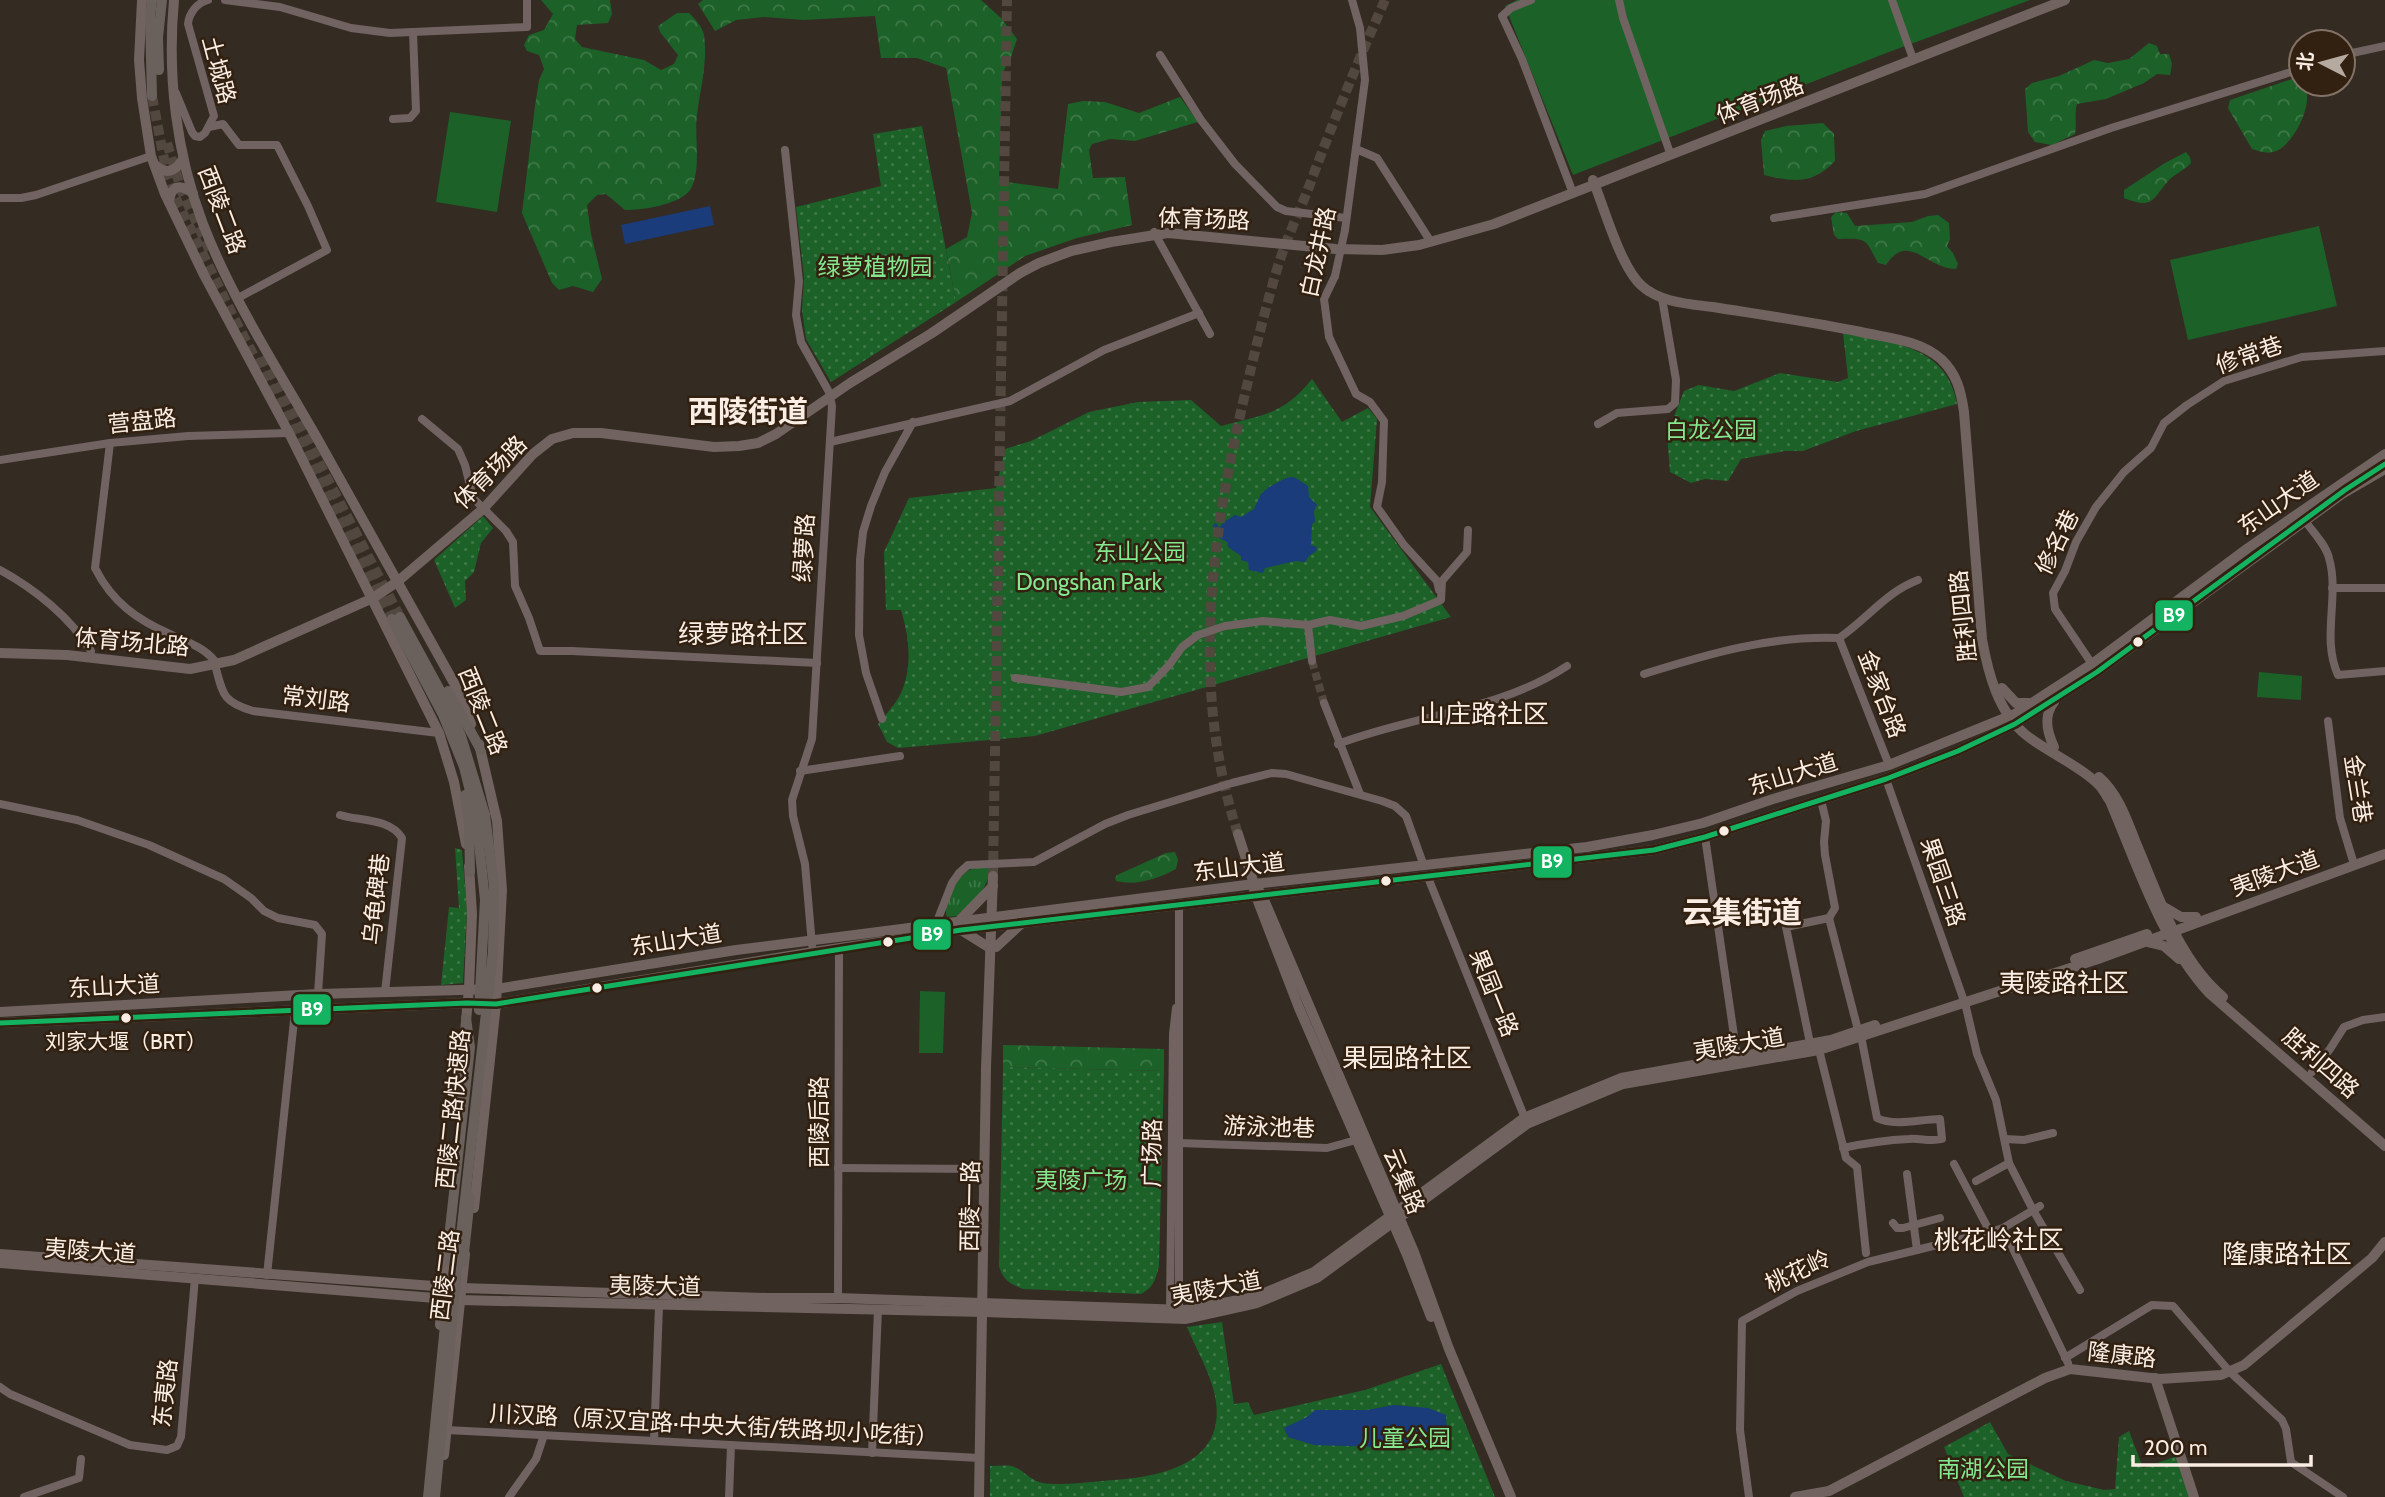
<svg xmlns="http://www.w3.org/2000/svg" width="2385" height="1497" viewBox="0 0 2385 1497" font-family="Cabin,'Noto Sans SC',sans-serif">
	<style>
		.grass { fill: url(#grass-tufts) }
		.forest { fill: url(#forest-crowns) }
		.park { fill: url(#park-dots) }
		.garden { fill: #1c6128 }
		.water { fill: #1a3c7a }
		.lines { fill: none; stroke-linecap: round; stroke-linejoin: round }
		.minor-tunnel { stroke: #524840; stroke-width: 8; stroke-dasharray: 8 4; stroke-linecap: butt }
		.major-tunnel { stroke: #524840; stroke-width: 10; stroke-dasharray: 10 5; stroke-linecap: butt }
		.highway-tunnel { stroke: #524840; stroke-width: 10; stroke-dasharray: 10 5; stroke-linecap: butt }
		.minor { stroke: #716361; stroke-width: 8 }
		.major { stroke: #71635f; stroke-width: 10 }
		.highway { stroke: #6b615c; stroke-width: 10 }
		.minor-bridge { stroke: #716361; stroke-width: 8 }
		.highway-bridge { stroke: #6b615c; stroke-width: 10 }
		.bus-1-casing { stroke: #322011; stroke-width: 10 }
		.bus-1 { stroke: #13b361; stroke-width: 5 }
		.bus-dot { fill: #faeee4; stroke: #322011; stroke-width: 2.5 }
		.labels { text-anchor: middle; stroke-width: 5; stroke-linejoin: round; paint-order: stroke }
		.bus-label { font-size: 21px; fill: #faeee4; stroke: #322011 }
		.street-label { font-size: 23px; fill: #faeee4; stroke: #322011 }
		.park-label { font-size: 23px; fill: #84e88f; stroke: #322011 }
		.quarter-label { font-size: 26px; fill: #faeee4; stroke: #322011 }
		.district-label { font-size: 30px; font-weight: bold; fill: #faeee4; stroke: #322011 }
		.line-badge { stroke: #322011; stroke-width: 2.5 }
		.badge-label { font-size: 19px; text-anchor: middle; font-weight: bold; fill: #fff }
	</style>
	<defs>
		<pattern id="grass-tufts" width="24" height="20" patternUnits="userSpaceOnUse" patternTransform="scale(1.75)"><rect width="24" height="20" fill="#1c6128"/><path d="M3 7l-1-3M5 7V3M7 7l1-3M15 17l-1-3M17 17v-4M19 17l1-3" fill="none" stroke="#3e7847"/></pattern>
		<pattern id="forest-crowns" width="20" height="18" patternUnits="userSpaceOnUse" patternTransform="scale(1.75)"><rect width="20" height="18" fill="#1c6128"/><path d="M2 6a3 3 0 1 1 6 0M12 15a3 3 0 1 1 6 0" fill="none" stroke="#3e7847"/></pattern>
		<pattern id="park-dots" width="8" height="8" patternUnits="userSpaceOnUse" patternTransform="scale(1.75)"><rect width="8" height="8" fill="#1c6128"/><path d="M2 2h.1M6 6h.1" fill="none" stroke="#3e7847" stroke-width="1.8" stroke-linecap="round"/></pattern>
	</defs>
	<rect width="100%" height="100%" fill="#342b23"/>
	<!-- grass -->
	<path class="grass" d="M989,868c2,20 -19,35 -32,48l-10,1c-5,-12 11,-44 25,-48 5,-2 12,-1 17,-1z"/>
	<!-- forest -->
	<g class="forest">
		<path d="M541,0h69l2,14 -4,9 -31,2 -2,14 7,8 62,13 17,10 13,-6 4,-9 -18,-23 -2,-6 19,-13h12c6,6 13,13 15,22 4,27 -4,54 -7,80 -3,22 5,56 -7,75 -11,15 -48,20 -65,20l-19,-16 -9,1 -10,10 4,29 11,45 -9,13 -20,-6 -14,4 -7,-7 -30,-70 13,-107 4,-26 5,-11 -5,-14 -12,-4 -3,-6 5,-10 15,-5 9,-16z"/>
		<polygon points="703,0 981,0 1001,18 1017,39 1011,57 1002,74 999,181 1058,189 1068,104 1083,101 1105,102 1139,113 1180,97 1198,122 1135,141 1110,139 1092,144 1089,150 1093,178 1125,177 1132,225 1077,238 1025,256 956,302 946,249 967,237 972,213 946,68 917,58 881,58 875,16 804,20 764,17 736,20 715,31 698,4"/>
		<path d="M2149,43l8,3 3,8h9l3,10 -2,11 -13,-1 -13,9 -38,16 -29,5c-3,10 0,20 -2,30l-23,11 -17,-3 -7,-10 -3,-43 7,-6 27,-7 35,-16 14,3 21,-4z"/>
		<path d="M2292,79c6,2 11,4 13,8 9,18 -13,61 -32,65 -7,2 -14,-1 -21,-3l-24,-41 2,-8z"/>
		<path d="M1823,123l11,11 1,27c-23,24 -41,21 -71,14l-3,-35 4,-9 21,-5z"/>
		<path d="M2186,152l4,5 1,6c-6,7 -15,10 -22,17 -17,19 -15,30 -45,18v-8l41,-27z"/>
		<path d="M1836,212l11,1 8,13 57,-4 16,-6 10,-1 11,8 1,16 -3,7 6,7 5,11 -2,5c-29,0 -48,-38 -70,-4l-8,-2c-13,-24 -10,-25 -40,-24l-4,-4 -3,-18z"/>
		<path d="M1175,852l3,8 -2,9c-19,10 -39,17 -60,12l-1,-3 2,-3 49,-22z"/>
		<polygon points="1003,1045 1164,1049 1164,1071 1003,1067"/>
	</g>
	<!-- park -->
	<g class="park">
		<polygon points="922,126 956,302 831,382 806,339 802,310 804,277 796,207 881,186 873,134"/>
		<path d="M1843,333c49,10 104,12 114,71l-101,27 -53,20h-18l-44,8 -13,22 -23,-2 -14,4 -21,-11 -3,-38 17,-43 15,-6 35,6 46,-18 58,9 10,-4z"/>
		<path d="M1312,379l30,43 26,-14 9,11 -7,88 81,110 -416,119 -137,12 -11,-6 -9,-18c7,-9 18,-20 23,-31 12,-27 8,-56 0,-83h-15l-2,-58 25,-54 87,-10 9,-39 26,-8 58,-29 49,-10 53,-2 30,26c42,-11 62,-11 91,-47z"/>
		<polygon points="483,516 493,528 481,543 474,572 465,581 466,600 455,608 434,560"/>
		<polygon points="455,848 462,850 467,910 463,983 441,985 449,907 459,908"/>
		<path d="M1003,1067l161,4 -5,195c-3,13 -6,22 -18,28l-118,-5c-13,-5 -20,-9 -24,-23z"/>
		<path d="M1222,1322l12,82 14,-2 6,13 111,-25 76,-26 54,133h-505v-31c7,0 15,-1 22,0 10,3 17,13 27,16 14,5 58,-1 75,-2 51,-4 114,-18 101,-84 -5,-24 -19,-47 -28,-69z"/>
		<polygon points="1990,1422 2008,1454 2066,1481 2104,1490 2115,1489 2119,1437 2129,1431 2143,1468 2177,1456 2191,1497 1964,1497 1944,1447"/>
	</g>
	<!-- garden -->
	<g class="garden">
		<polygon points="1517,0 2030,0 1889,52 1573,175 1505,6"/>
		<polygon points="450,112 511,121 497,212 436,202"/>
		<polygon points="2319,226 2337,306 2188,340 2170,260"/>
		<polygon points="2259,672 2302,676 2301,700 2257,697"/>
		<polygon points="920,991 945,992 943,1053 919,1053"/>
	</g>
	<!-- water -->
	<g class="water">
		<polygon points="710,206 714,225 625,244 621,225"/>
		<polygon points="1294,477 1308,486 1309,497 1317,505 1314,511 1315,522 1312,524 1311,545 1317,547 1316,551 1309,556 1305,562 1296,561 1265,568 1263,573 1249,570 1248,562 1241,560 1241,556 1228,547 1227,542 1215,536 1213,525 1216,523 1219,528 1224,522 1235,515 1241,517 1254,509 1261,494 1269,487 1286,478"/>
		<polygon points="1394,1405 1428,1408 1446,1415 1447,1433 1436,1442 1409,1448 1314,1445 1288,1437 1284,1428 1307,1417 1315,1410 1367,1410"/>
	</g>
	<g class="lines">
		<!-- minor-tunnel -->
		<polyline class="minor-tunnel" points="1312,661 1324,703"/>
		<!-- major-tunnel -->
		<g class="major-tunnel">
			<path d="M1238,834c-45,-137 -30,-275 1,-414 11,-48 22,-96 36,-144 8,-29 21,-57 32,-84 24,-65 50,-129 78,-192"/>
			<polyline points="993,876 1007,0"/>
		</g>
		<!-- highway-tunnel -->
		<g class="highway-tunnel">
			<polyline points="152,96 167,175 177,201 233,316 392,619"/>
			<polyline points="167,143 182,192 210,251"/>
			<polyline points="263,356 400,617"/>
		</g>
		<!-- minor -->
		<g class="minor">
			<polyline points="225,0 280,7 351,28 390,33 527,27 527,0"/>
			<polyline points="1531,0 1511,8 1502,16 1522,59 1571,188"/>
			<polyline points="1619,0 1623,18 1669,150"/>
			<polyline points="1892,0 1912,56"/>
			<polyline points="1160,55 1201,120 1235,164 1277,207 1286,211 1346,218"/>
			<polyline points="2343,55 2385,46"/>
			<path d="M176,93l16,39 3,4 5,1 5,-4 9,-17 -26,-92c1,-11 9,-21 20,-24"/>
			<polyline points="393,119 410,118 416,111 413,32"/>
			<polyline points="209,127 223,124 239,145 277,145 308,206 327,250 238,298"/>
			<polyline points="1356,149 1377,158 1431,242"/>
			<polyline points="785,150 799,281 796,315 801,342 829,392 832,406 812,739 792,800 793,816 805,864 812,945"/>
			<polyline points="0,198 21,198 36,195 151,156"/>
			<polyline points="1774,218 1925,194 2111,128 2301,69"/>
			<polyline points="1345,230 1365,80 1360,28 1352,0"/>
			<polyline points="1154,232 1210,334"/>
			<polyline points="1335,276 1324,299 1329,337 1356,394 1370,402 1384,421 1382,482 1377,507 1404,545 1437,581 1439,590"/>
			<polyline points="422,419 458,449 465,465 473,498 506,531 513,542 515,586 529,618 540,651 572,651 817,663"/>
			<polyline points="1598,424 1617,413 1668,409 1675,403 1676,380 1662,298"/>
			<polyline points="830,442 1010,401 1104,350 1199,313"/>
			<path d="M110,443l-15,125c17,34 42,52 77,67 15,7 31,12 42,25"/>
			<polyline points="0,460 110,443 188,436 289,433"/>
			<path d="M2305,521c8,11 21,24 24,37 11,38 -8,80 9,117l47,-4"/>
			<path d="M0,570c35,19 71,48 91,81"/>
			<polyline points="2332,588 2385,588"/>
			<polyline points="1308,625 1312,661"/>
			<polyline points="1839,638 1889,765"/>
			<polyline points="2092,664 2055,609 2053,593 2065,571 2076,542 2096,507 2124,472 2151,448 2164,423 2187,405 2224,381 2302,357 2385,351"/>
			<path d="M215,665c8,29 7,37 38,46l186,22"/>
			<path d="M1644,674c64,-20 128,-39 195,-36 28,-19 47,-46 79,-58"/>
			<polyline points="1015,678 1121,692 1148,687 1170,664 1182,647 1198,635 1225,626 1263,621 1308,625 1330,620 1361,626 1403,616 1441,600 1442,581 1467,552 1468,530"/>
			<polyline points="1324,703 1360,794"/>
			<polyline points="882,719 866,673 859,635 860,560 863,532 871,506 885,472 913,422"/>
			<polyline points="2328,721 2340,818 2353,861"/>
			<path d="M1338,744c76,-29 161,-33 229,-78"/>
			<polyline points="800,771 900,756"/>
			<polyline points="1886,779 1963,998"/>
			<polyline points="0,804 77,820 149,845 224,879 251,898 264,911 278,918 315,925 322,934 318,994"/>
			<path d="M340,815c19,6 50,3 62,23l-17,154"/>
			<polyline points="1705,837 1738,1063"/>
			<polyline points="1427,875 1526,1121"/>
			<polyline points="1829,918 1858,1030"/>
			<polyline points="936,924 952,883 959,873 968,865 1034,862 1105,824 1128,815 1232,783 1272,773 1286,774 1382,801 1395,806 1406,816 1424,866"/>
			<polyline points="1965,1003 1977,1054 1996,1100 2009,1163 2033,1210 2080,1290"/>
			<polyline points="1810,1043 1786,927 1829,918 1835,908 1825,855 1824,842 1826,821 1821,800"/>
			<polyline points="1819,1050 1846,1158 1857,1167 1866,1253"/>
			<polyline points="2312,1072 2330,1049 2344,1027 2363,1020 2385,1017"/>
			<polyline points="2005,1139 2024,1140 2053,1133"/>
			<polyline points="1179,1143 1327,1148 1356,1140"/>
			<path d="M1843,1148c23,-5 43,-8 66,-9 11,-1 22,3 33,0l-2,-20c-19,0 -45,8 -63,-1l-16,-82"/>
			<polyline points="1954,1164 1990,1232"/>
			<polyline points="838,1168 985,1169"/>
			<polyline points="1907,1174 1917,1250"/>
			<polyline points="1976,1181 2009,1163"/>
			<polyline points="1893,1223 1897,1228 1903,1228 1940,1218"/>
			<polyline points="2003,1228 2068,1363"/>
			<polyline points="267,1275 295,1011"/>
			<polyline points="838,1298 839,948"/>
			<polyline points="1170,1310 1173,1034 1176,1008"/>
			<polyline points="1179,1310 1179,905"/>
			<polyline points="2065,1358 2152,1305 2173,1306 2230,1372 2282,1420 2286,1429 2291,1462 2343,1497"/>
			<polyline points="0,1387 10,1394 130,1445 167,1450 177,1446 181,1437 195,1278"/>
			<polyline points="447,1430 980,1458"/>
			<polyline points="654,1441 659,1306"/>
			<polyline points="872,1453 878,1309"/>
			<polyline points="24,1497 79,1478 81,1459"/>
			<polyline points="509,1497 536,1459 544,1435"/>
			<polyline points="729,1497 731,1445"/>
			<polyline points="1749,1497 1740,1430 1742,1321 1797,1291 1868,1262 1990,1232 2003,1228 2040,1206"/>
		</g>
		<!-- major -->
		<g class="major">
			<polyline points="142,0 139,60 142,98 151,156 165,194 204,275 289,433 439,733 454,782 466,844"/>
			<path d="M174,0c-7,75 2,153 29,224 29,75 74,144 114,214 46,82 91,163 137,245l17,41"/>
			<path d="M155,165c11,10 20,7 28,-6"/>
			<path d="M1593,180c11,28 28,88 49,106 19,17 48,18 71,21 50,8 99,15 148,25 27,6 58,8 80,27 16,15 20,32 23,53l18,227c6,34 16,73 44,96 21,17 53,30 72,49 5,4 8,12 12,17 28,66 51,139 99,192l176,153"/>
			<path d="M169,202c2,-16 10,-19 24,-9"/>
			<polyline points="0,653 67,655 190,669 234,660 373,598 397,582 483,509 533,454 552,439 573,433 601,433 714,447 739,446 758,443 776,434 850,383 932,333 1020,273 1039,263 1071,251 1111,242 1168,233 1336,249 1382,250 1419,245 1494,224 2065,0"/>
			<polyline points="2002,688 2016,703 2029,703"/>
			<path d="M2054,702c-11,14 -7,30 0,45"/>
			<path d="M2099,777c19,16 28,43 37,66 23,53 41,115 87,154"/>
			<polyline points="1238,834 1254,884 1262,895 1414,1252 1449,1349 1511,1497"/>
			<polyline points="1254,891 1299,1008 1407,1255 1431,1317"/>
			<polyline points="2164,907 2181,917 2196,917"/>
			<polyline points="960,920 993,886"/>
			<polyline points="961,930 990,948"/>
			<polyline points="2147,942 2164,946 2179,959"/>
			<polyline points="996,947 1022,923"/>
			<polyline points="2075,959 2147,934"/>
			<polyline points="0,1012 318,994 496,989 736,950 1254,884 1587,847 1653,835 1703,823 1773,799 1889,765 2015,714 2092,664 2248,548 2385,454"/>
			<polyline points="0,1023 467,1003 496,1004 813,952 961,930 1654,850 1705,837 1886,779 1958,751 2015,724 2097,672 2342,494 2385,469"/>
			<polyline points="458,1109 469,988 472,914 469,866"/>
			<polyline points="474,1208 496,1004 502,890 497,821 479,744"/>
			<polyline points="0,1254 461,1288 767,1298 838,1298 1186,1310 1255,1297 1314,1272 1524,1118 1621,1078 1831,1040 1875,1025"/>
			<polyline points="0,1263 460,1300 984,1312 1185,1319 1257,1303 1317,1278 1527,1124 1623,1084 1819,1050 2098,959 2385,854"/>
			<polyline points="440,1325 446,1246"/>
			<polyline points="2155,1378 2194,1497"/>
			<polyline points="444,1455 465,1254"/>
			<polyline points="979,1497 986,1068 993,876"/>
			<polyline points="1795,1497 1829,1491 2045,1378 2070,1369 2160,1379 2221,1375 2244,1365 2372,1258 2385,1242"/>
		</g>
		<!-- highway -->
		<g class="highway">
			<polyline points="152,0 150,18 152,96"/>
			<polyline points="159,70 158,37 162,0"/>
			<polyline points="400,617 448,705 461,736 485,815"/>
			<polyline points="392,619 443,715 464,767 476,815"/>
			<polyline points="448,691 481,750"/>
			<polyline points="465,795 469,822 470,872"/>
			<polyline points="451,1261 449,1238 470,1047 466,1018"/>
			<polyline points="463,1262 470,1198"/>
		</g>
		<!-- minor-bridge -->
		<polyline class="minor-bridge" points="1335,276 1345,230"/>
		<!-- highway-bridge -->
		<g class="highway-bridge">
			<polyline points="476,815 485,900 479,1010"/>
			<polyline points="428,1497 447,1305"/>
			<polyline points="435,1497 458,1261 493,951 494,886 485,815"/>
		</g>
		<defs>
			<polyline id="bus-1" points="0,1023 467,1003 496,1004 961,930 1654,850 1705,837 1886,779 1958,751 2015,724 2097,672 2345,490 2385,464"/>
		</defs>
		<!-- bus-1 casing -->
		<use href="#bus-1" class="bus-1-casing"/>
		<!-- bus-1 -->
		<use href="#bus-1" class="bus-1"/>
	</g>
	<!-- markers -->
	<g class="bus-dot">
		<circle cx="2138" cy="642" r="6"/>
		<circle cx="1724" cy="831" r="6"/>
		<circle cx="1386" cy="881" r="6"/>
		<circle cx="888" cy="942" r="6"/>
		<circle cx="597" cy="988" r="6"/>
		<circle cx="126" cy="1018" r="6"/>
	</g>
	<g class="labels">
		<!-- bus labels -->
		<g class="bus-label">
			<text x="126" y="1049">刘家大堰（BRT）</text>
		</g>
		<!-- street labels -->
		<g class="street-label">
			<text transform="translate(219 70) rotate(75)" y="8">土城路</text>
			<text transform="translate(1760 100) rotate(-21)" y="8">体育场路</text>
			<text transform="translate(222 210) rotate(69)" y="8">西陵二路</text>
			<text transform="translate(1204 219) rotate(2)" y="8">体育场路</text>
			<text transform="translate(1318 252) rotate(-78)" y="8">白龙井路</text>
			<text transform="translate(2249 355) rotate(-19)" y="8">修常巷</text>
			<text transform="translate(142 421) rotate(-6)" y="8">营盘路</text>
			<text transform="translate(490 472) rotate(-45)" y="8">体育场路</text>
			<text transform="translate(2278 503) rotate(-35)" y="8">东山大道</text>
			<text transform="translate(2057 542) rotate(-64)" y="8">修名巷</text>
			<text transform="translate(804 548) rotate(-87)" y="8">绿萝路</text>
			<text transform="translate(1963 616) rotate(-96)" y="8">胜利四路</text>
			<text transform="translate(132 642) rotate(5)" y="8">体育场北路</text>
			<text transform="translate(1882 694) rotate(69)" y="8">金家台路</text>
			<text transform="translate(316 699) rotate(7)" y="8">常刘路</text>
			<text transform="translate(483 711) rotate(68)" y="8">西陵二路</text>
			<text transform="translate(1793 774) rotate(-17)" y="8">东山大道</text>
			<text transform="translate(2358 789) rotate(81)" y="8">金兰巷</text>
			<text transform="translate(1239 867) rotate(-7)" y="8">东山大道</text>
			<text transform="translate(2275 873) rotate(-20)" y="8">夷陵大道</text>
			<text transform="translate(1943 882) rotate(71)" y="8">果园三路</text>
			<text transform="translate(376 899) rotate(-84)" y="8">乌龟碑巷</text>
			<text transform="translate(676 940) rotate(-9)" y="8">东山大道</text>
			<text transform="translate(114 986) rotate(-3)" y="8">东山大道</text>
			<text transform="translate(1494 993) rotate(68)" y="8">果园一路</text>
			<text transform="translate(1739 1044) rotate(-10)" y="8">夷陵大道</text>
			<text transform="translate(2321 1063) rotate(41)" y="8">胜利四路</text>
			<text transform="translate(453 1109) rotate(-84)" y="8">西陵二路快速路</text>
			<text transform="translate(819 1122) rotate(-90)" y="8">西陵后路</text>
			<text transform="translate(1269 1127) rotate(2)" y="8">游泳池巷</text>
			<text transform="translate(1152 1153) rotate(-89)" y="8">广场路</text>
			<text transform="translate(1404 1181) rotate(67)" y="8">云集路</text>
			<text transform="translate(970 1206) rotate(-89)" y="8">西陵一路</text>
			<text transform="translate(90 1251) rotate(4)" y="8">夷陵大道</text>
			<text transform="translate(1798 1271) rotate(-25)" y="8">桃花岭</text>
			<text transform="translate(445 1275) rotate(-83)" y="8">西陵二路</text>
			<text transform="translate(655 1286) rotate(1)" y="8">夷陵大道</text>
			<text transform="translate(1216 1288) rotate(-11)" y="8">夷陵大道</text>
			<text transform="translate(2122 1355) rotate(6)" y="8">隆康路</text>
			<text transform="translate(165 1393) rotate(-84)" y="8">东夷路</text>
			<text transform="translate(714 1425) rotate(3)" y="8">川汉路（原汉宜路·中央大街/铁路坝小吃街）</text>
		</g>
		<!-- park labels -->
		<g class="park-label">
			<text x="875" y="275">绿萝植物园</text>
			<text x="1711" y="438">白龙公园</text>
			<text x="1140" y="560">东山公园</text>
			<text x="1089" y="590">Dongshan Park</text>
			<text x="1081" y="1188">夷陵广场</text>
			<text x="1405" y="1446">儿童公园</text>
			<text x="1983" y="1477">南湖公园</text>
		</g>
		<!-- quarter labels -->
		<g class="quarter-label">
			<text x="743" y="643">绿萝路社区</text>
			<text x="1484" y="723">山庄路社区</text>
			<text x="2064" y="992">夷陵路社区</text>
			<text x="1407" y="1067">果园路社区</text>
			<text x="1999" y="1249">桃花岭社区</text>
			<text x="2287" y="1263">隆康路社区</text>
		</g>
		<!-- district labels -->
		<g class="district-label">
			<text x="748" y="422">西陵街道</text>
			<text x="1742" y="923">云集街道</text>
		</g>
	</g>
	<g class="line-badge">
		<rect x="2154" y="599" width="40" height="33" rx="7" fill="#13b361"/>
		<rect x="1532" y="845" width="41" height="34" rx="7" fill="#13b361"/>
		<rect x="912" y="918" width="40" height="33" rx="7" fill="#13b361"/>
		<rect x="292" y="993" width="40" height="33" rx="7" fill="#13b361"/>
	</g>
	<g class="badge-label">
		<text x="2174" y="622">B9</text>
		<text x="1552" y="868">B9</text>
		<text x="932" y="941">B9</text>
		<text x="312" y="1016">B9</text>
	</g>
	<!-- north arrow -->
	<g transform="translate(2322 63) rotate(276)"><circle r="33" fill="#322011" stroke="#827265" stroke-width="2"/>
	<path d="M0-5L12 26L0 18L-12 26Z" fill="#b5aaa0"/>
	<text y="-10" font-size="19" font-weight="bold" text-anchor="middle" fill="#faeee4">北</text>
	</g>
	<!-- scale -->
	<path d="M2133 1455v10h178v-10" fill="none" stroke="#faeee4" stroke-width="3.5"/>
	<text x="2144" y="1455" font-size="21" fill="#faeee4" stroke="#322011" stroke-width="5" paint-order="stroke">200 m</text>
</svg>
